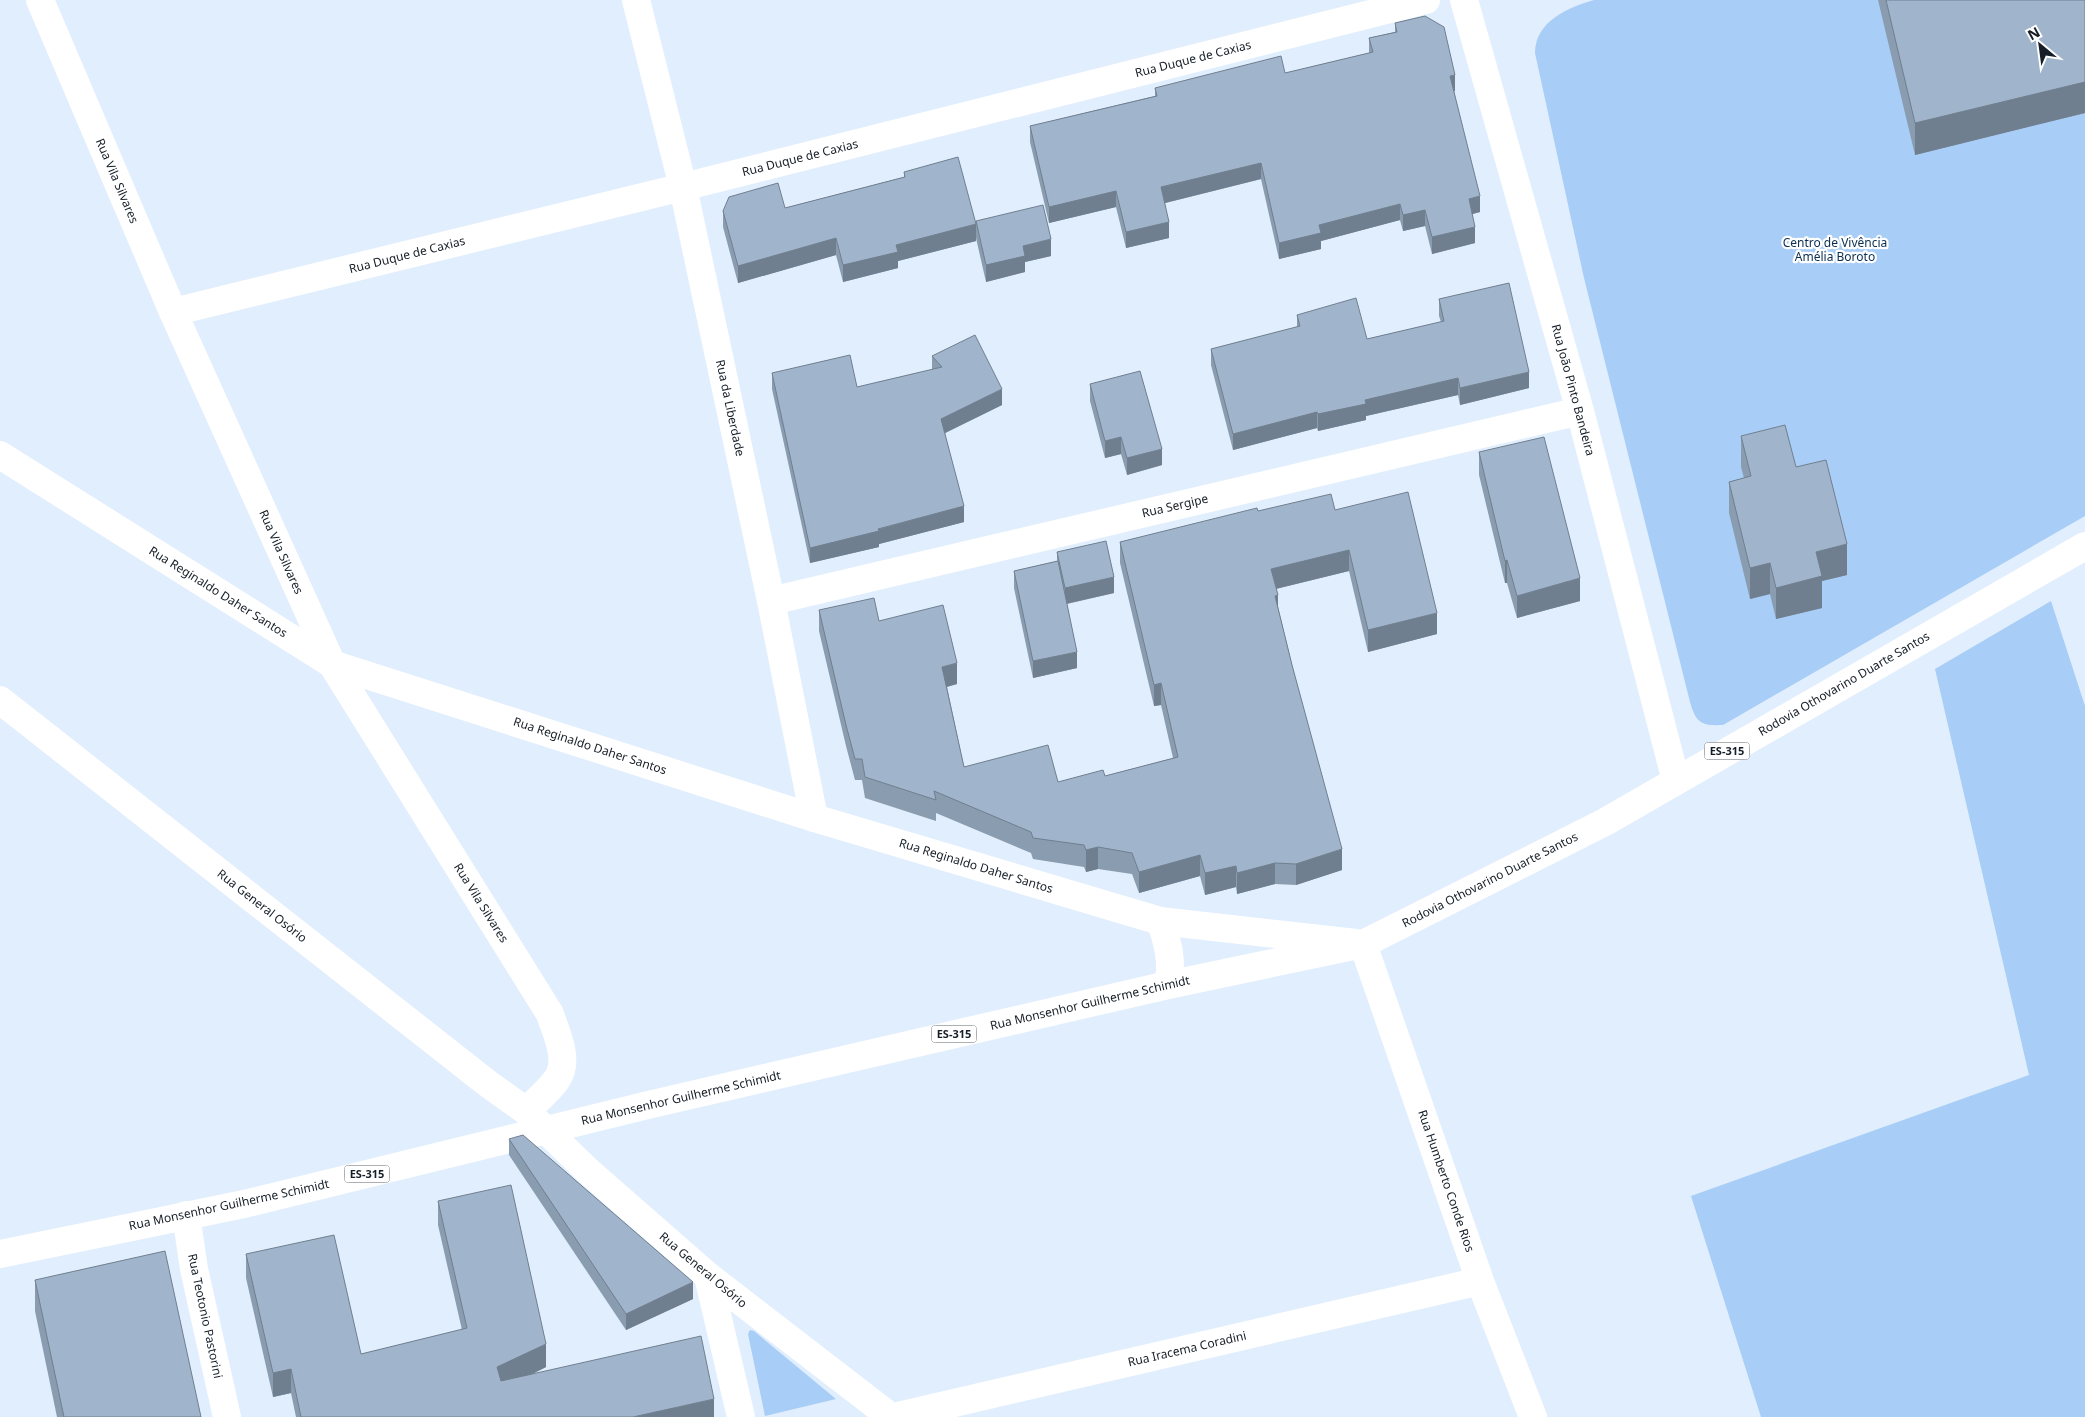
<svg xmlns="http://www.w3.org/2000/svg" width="2085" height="1417" viewBox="0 0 2085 1417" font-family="'Noto Sans',sans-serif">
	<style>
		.green { fill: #a8cdf6 }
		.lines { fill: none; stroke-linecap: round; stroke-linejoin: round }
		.street { stroke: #fff; stroke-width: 28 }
		.primary { stroke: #fff; stroke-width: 28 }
		.wall { fill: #8a9caf }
		.shaded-wall { fill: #707f8f }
		.building { fill: #a0b5cc; stroke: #707f8f }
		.labels { text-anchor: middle; stroke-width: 4.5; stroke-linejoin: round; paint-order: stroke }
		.shield { fill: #fff; stroke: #5c6268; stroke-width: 1 }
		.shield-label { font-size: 11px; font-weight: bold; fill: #161e27 }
		.street-label { font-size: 12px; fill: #161e27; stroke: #fff }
		.park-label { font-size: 12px; fill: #092e51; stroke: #fff }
	</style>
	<rect width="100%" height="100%" fill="#e1eefd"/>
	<!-- green -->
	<g class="green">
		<path d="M1594,0h491v516l-362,209c-22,1 -27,-2 -33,-23l-106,-424 -49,-225c0,-32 34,-46 59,-53z"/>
		<polygon points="2051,601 2085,706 2085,1417 1761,1417 1691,1196 2029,1075 1935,669"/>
		<polygon points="750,1330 754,1331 836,1399 765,1416 748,1334"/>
	</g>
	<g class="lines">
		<!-- street -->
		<g class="street">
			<path d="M40,0l133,312 159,352 218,350c6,19 20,46 7,65 -8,12 -21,22 -31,32"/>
			<polyline points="636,0 683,187 771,601 814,818"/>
			<polyline points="1464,0 1580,411 1676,781"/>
			<polyline points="173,312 683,187 1426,0"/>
			<polyline points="0,455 332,664 814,818 1160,921 1356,943"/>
			<polyline points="771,601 1580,411"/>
			<polyline points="0,700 487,1083 526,1111 588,1171 708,1276 891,1417"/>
			<path d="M1160,921c8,21 13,41 8,64"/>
			<polyline points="186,1215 194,1269 227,1417"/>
			<polyline points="708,1276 741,1417"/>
			<polyline points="894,1417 1480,1281"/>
		</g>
		<!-- primary -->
		<g class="primary">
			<polyline points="1363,944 1480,1281 1533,1417"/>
			<polyline points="0,1254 244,1204 648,1105 1168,985 1363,944 1605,822 2085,546"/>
		</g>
	</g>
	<!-- wall -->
	<g class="wall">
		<polygon points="1878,0 2085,0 2085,113 1915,155"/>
		<polygon points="1395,23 1455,91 1454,91 1480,212 1472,214 1475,243 1432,254 1425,226 1403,231 1400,220 1321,241 1321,249 1279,259 1261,179 1165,203 1169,238 1126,248 1116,207 1049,223 1030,142 1030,126 1155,96 1155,88 1285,73 1369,53 1369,38 1395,32"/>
		<polygon points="904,172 976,241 898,261 898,268 843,282 836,255 738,283 723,227 723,211 785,208 904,177"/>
		<polygon points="976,221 1051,256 1025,262 1025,272 986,282 976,238"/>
		<polygon points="1439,299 1529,388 1460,405 1458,395 1366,416 1366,420 1318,431 1317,428 1233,450 1211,365 1211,349 1297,327 1297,315 1367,339 1441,322 1439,316"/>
		<polygon points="932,356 1002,405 945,433 964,522 879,544 879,547 810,563 772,389 772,373 857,387 932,370"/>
		<polygon points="1090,384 1162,465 1127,475 1121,454 1105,458 1090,401"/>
		<polygon points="1741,436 1796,467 1847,575 1822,581 1822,608 1776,619 1770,594 1750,599 1729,513 1729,482 1744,478 1741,467"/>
		<polygon points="1479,452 1580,601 1517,618 1507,583 1505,583 1479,475"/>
		<polygon points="1335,510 1437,634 1368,652 1349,571 1276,589 1278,607 1342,870 1296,885 1275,884 1237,894 1236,887 1205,895 1200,876 1139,893 1132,874 1098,869 1086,872 1084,867 1033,859 1031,853 936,813 936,821 865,798 862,780 855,780 846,746 819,631 819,610 879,621 957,684 947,687 964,767 1058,782 1105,776 1173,758 1161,705 1154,706 1120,563 1120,542 1258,511"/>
		<polygon points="1057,552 1114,593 1067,604 1077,668 1033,678 1014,588 1014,571 1057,561"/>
		<polygon points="509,1139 693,1299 626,1330 509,1155"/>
		<polygon points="438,1201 546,1367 531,1375 714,1417 296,1417 291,1393 273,1397 246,1278 246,1254 361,1354 462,1330 438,1225"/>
		<polygon points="35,1280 201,1417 57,1417 35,1311"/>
	</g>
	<!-- shaded-wall -->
	<g class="shaded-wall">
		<polygon points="1455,75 1455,91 1450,92 1450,76"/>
		<polygon points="2085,82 2085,113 1915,155 1915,123"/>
		<polygon points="1261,163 1261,179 1161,204 1161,187"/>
		<polygon points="1116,191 1116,207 1049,223 1049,207"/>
		<polygon points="1480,196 1480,212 1469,215 1469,199"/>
		<polygon points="1400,204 1400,220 1321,241 1321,249 1279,259 1279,243 1319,225"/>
		<polygon points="1425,210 1425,226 1403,231 1403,215"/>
		<polygon points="1169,222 1169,238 1126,248 1126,232"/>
		<polygon points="976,224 976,241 898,261 898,268 843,282 843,265 896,245"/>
		<polygon points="1475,227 1475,243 1432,254 1432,237"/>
		<polygon points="836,238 836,255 738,283 738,266"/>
		<polygon points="1051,239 1051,256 1025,262 1025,272 986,282 986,265 1023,246"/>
		<polygon points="1529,372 1529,388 1460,405 1460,388"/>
		<polygon points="1458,378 1458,395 1366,416 1366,420 1318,431 1318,414 1365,400"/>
		<polygon points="1002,389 1002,405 941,435 941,419"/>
		<polygon points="1317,412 1317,428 1233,450 1233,434"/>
		<polygon points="1121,437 1121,454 1105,458 1105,441"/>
		<polygon points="1162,449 1162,465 1127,475 1127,458"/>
		<polygon points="964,506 964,522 879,544 879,547 810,563 810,548"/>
		<polygon points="1847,544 1847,575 1822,581 1822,608 1776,619 1776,588 1816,552"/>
		<polygon points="1349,550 1349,571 1271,590 1271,569"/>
		<polygon points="1507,560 1507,583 1505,583 1505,561"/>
		<polygon points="1770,563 1770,594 1750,599 1750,568"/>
		<polygon points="1114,577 1114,593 1065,604 1065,588"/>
		<polygon points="1580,578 1580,601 1517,618 1517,596"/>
		<polygon points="1278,595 1278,616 1275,596"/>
		<polygon points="1437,613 1437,634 1368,652 1368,630"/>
		<polygon points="1077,652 1077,668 1033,678 1033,661"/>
		<polygon points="957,663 957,684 942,688 942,667"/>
		<polygon points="1161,683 1161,705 1154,706 1154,685"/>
		<polygon points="1098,847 1098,869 1086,872 1086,850"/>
		<polygon points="1342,849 1342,870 1296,885 1296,864"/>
		<polygon points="1200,855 1200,876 1139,893 1139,872"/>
		<polygon points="1275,863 1275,884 1237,894 1237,873"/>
		<polygon points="1236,866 1236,887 1205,895 1205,873"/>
		<polygon points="693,1282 693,1299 626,1330 626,1314"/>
		<polygon points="546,1344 546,1367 497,1391 497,1367"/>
		<polygon points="291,1369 291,1393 273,1397 273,1373"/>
		<polygon points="714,1399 714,1417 633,1417"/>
	</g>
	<!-- building -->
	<g class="building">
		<polygon points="1886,0 2085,0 2085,82 1915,123"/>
		<polygon points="1425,16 1444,27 1455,75 1450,76 1480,196 1469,199 1475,227 1432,237 1425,210 1403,215 1400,204 1319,225 1321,233 1279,243 1261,163 1161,187 1169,222 1126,232 1116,191 1049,207 1030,126 1157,96 1155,88 1281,56 1285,73 1373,52 1369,38 1397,32 1395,23"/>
		<polygon points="958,157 976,224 896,245 898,252 843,265 836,238 738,266 723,211 729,197 778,183 785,208 905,177 904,172"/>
		<polygon points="1043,205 1051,239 1023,246 1025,256 986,265 976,221"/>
		<polygon points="1509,283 1529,372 1460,388 1458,378 1365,400 1366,404 1318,414 1317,412 1233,434 1211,349 1300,326 1297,315 1356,298 1367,339 1444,321 1439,299"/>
		<polygon points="975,335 1002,389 941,419 964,506 878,529 879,531 810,548 772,373 850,355 857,387 942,367 932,356"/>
		<polygon points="1140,371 1162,449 1127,458 1121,437 1105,441 1090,384"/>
		<polygon points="1785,425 1796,467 1826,460 1847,544 1816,552 1822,576 1776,588 1770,563 1750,568 1729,482 1751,476 1741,436"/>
		<polygon points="1544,437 1580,578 1517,596 1507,560 1505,561 1479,452"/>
		<polygon points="1408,492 1437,613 1368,630 1349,550 1271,569 1278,595 1275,596 1292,665 1342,849 1296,864 1275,863 1237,873 1236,866 1205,873 1200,855 1139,872 1132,853 1098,847 1086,850 1084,845 1033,838 1031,832 934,791 936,800 865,777 862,759 855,759 846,725 819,610 874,598 879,621 943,605 957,663 942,667 964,767 1048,745 1058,782 1103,770 1105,776 1178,757 1161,683 1154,685 1120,542 1257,508 1258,511 1331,494 1335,510"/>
		<polygon points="1106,541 1114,577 1065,588 1057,552"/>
		<polygon points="1058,561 1077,652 1033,661 1014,571"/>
		<polygon points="523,1135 693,1282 626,1314 509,1139"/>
		<polygon points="511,1185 546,1344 497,1367 501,1381 701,1336 714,1399 633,1417 301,1417 291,1369 273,1373 246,1254 334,1235 361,1354 467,1328 438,1201"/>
		<polygon points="165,1251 201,1417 64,1417 35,1280"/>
	</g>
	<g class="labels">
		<!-- shield labels -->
		<g class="shield">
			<rect x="1704.5" y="742.5" width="45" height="17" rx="4"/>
			<rect x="931.5" y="1025.5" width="45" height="17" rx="4"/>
			<rect x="344.5" y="1165.5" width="45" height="17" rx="4"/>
		</g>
		<g class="shield-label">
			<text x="1727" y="755">ES-315</text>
			<text x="954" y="1038">ES-315</text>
			<text x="367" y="1178">ES-315</text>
		</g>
		<!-- street labels -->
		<g class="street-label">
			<text transform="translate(1193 59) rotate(-14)" y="4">Rua Duque de Caxias</text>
			<text transform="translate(800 158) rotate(-14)" y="4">Rua Duque de Caxias</text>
			<text transform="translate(117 181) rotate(67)" y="4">Rua Vila Silvares</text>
			<text transform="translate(407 255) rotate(-14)" y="4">Rua Duque de Caxias</text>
			<text transform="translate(1573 390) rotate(75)" y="4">Rua João Pinto Bandeira</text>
			<text transform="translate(730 408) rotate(78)" y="4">Rua da Liberdade</text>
			<text transform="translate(1175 506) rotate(-13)" y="4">Rua Sergipe</text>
			<text transform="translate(281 552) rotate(66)" y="4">Rua Vila Silvares</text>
			<text transform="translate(218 592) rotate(32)" y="4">Rua Reginaldo Daher Santos</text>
			<text transform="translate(1844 684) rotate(-30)" y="4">Rodovia Othovarino Duarte Santos</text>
			<text transform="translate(590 746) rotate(18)" y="4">Rua Reginaldo Daher Santos</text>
			<text transform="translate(976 866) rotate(17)" y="4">Rua Reginaldo Daher Santos</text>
			<text transform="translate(1490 880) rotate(-27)" y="4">Rodovia Othovarino Duarte Santos</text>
			<text transform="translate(481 903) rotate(58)" y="4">Rua Vila Silvares</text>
			<text transform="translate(262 906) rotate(38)" y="4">Rua General Osório</text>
			<text transform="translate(1090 1003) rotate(-13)" y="4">Rua Monsenhor Guilherme Schimidt</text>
			<text transform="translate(681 1098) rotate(-13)" y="4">Rua Monsenhor Guilherme Schimidt</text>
			<text transform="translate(1446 1181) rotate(71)" y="4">Rua Humberto Conde Rios</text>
			<text transform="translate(229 1205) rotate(-12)" y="4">Rua Monsenhor Guilherme Schimidt</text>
			<text transform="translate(703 1270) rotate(40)" y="4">Rua General Osório</text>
			<text transform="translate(205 1316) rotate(78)" y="4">Rua Teotonio Pastorini</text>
			<text transform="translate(1187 1349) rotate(-13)" y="4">Rua Iracema Coradini</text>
		</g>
		<!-- park labels -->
		<g class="park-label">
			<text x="1835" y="247">Centro de Vivência<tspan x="1835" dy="14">Amélia Boroto</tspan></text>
		</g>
	</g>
	<!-- north arrow -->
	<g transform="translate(2040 45) rotate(331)" stroke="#ffffff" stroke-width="4" paint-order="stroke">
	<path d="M0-4L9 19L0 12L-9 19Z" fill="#161e27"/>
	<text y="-8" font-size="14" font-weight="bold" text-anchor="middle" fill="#161e27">N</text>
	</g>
</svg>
